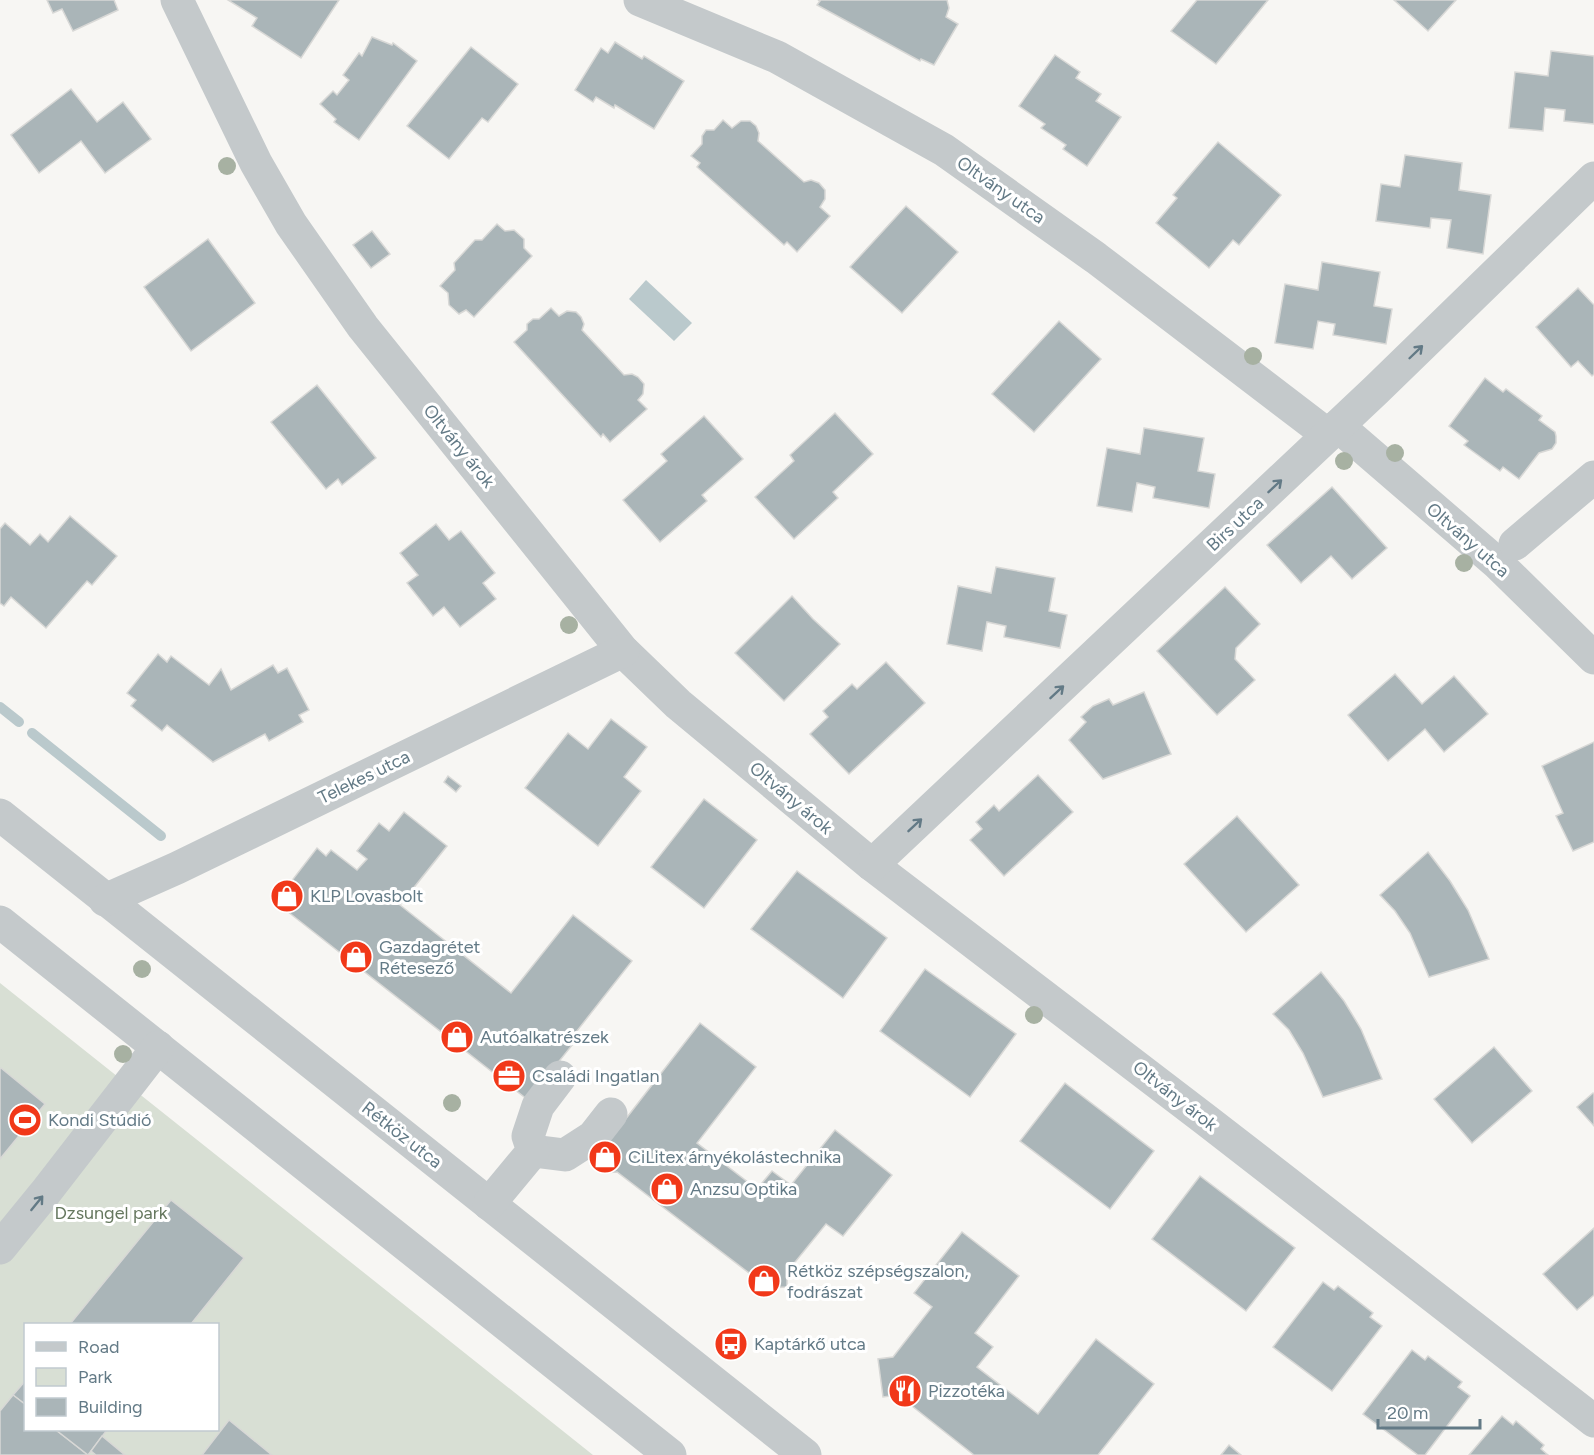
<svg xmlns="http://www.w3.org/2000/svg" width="1594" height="1455" viewBox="0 0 1594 1455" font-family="Figtree,sans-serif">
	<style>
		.green { fill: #d8dfd4; fill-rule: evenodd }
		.water { fill: #bac9cc }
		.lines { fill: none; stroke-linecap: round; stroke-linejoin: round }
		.stream { stroke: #bac9cc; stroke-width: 10 }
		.building { fill: #aab5b8; stroke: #d8d8d6; stroke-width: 1.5 }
		.minor { stroke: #c4c9cb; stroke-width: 33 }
		.tree { fill: #a7b1a2 }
		.oneway { stroke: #637a86 }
		.labels { text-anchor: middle; stroke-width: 6; stroke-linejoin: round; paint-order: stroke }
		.street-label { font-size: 18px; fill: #637a86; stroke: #fff }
		.poi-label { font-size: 18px; fill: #637a86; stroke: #fff; text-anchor: start }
		.park-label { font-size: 18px; fill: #66785f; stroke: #fff }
	</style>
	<rect width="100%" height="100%" fill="#f7f6f3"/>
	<!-- green -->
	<path class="green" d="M0,983l593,472h-593zM26,1324h192v106h-192z"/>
	<!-- water -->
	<polygon class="water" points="646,280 692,323 674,341 629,299"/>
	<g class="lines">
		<!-- stream -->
		<g class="stream">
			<polyline points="0,707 19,722"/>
			<polyline points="32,733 161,836"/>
		</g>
	</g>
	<!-- building -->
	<g class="building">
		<polygon points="47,0 114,0 118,10 73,31 62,9 53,13"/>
		<polygon points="228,0 339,0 301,58 252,26 257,18"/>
		<polygon points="818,0 947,0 949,8 946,17 958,24 934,65 921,59 920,61 817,5 820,1"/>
		<polygon points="1197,0 1268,0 1216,64 1171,31"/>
		<polygon points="1394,0 1456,0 1428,31"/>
		<polygon points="372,37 392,45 393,43 417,61 359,140 334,122 336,119 320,104 333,91 337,95 349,80 343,75 359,53 362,56"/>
		<polygon points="615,42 642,59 644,56 684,81 654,129 615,105 614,108 596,97 593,102 575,90 601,48 608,53"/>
		<polygon points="471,47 518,84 488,122 482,118 449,159 407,126"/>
		<polygon points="1551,51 1594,56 1594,124 1564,121 1565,110 1545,108 1543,131 1509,128 1515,72 1548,76"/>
		<polygon points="1055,55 1080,72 1076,78 1101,94 1096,101 1121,117 1087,166 1063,149 1066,145 1041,128 1045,124 1019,106"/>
		<polygon points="71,89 97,122 123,102 151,139 105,173 81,141 39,173 11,135"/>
		<polygon points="723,120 732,128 741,121 750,121 756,126 759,133 758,141 804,182 811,180 819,183 825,190 825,199 820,207 830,216 797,252 787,242 784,245 697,167 700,163 691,156 702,144 702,136 706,130 714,130"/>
		<polygon points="1218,142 1281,195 1239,245 1233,240 1209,268 1156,223 1177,198 1173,195"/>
		<polygon points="1405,155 1462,163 1459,190 1491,195 1483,254 1447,248 1451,220 1431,218 1430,228 1376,221 1381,184 1400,187"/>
		<polygon points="906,206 958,252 902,313 850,267"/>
		<polygon points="497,224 505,231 514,230 524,239 524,248 532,256 474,317 466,310 459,314 449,305 448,293 440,286 455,270 454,263 475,240 482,240"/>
		<polygon points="372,231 390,254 371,268 353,245"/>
		<polygon points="208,239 255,303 191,351 144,287"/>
		<polygon points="1322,262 1380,272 1374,306 1392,309 1386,344 1333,335 1335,324 1318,321 1313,349 1275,343 1285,284 1318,290"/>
		<polygon points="1578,288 1594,305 1594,374 1592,376 1578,361 1571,367 1536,327"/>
		<polygon points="551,308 559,316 567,311 576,312 581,317 584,324 582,330 624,375 632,374 638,377 644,384 643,394 638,400 647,409 610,442 603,434 601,437 514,342 527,330 527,324 533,319 539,319"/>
		<polygon points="1059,321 1101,359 1034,432 992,394"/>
		<polygon points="1485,378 1503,392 1506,389 1542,416 1539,420 1555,432 1556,436 1556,443 1552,449 1539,453 1519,479 1503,467 1500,471 1464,445 1468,441 1449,426"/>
		<polygon points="317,385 376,458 342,485 338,479 326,489 271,422"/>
		<polygon points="835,413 873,454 833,492 838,498 794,539 755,497 794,461 790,455"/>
		<polygon points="704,416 743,459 702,495 707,501 660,542 623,500 667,461 661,454"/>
		<polygon points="1144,428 1204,438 1198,471 1215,474 1209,508 1153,498 1155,487 1137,483 1132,512 1097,506 1107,448 1140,454"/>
		<polygon points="1332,487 1387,548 1352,579 1331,556 1301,583 1267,545"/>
		<polygon points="70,516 117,556 92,585 87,581 46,628 11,597 4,606 0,603 0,529 5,523 30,545 40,534 48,542"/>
		<polygon points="436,524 449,540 461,531 495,573 483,583 496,599 460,627 444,607 433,616 407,583 418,575 400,553"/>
		<polygon points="996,567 1055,578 1049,611 1067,615 1060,648 1004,637 1006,626 987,622 982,651 947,644 958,586 991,593"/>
		<polygon points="1225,587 1260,624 1236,648 1235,659 1255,680 1217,715 1157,651"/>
		<polygon points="792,596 813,619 840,644 784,701 735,653"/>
		<polygon points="158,654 167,662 171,656 209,685 221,669 231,690 273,665 278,673 287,668 309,710 299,715 303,722 269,741 265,734 213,762 167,725 162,731 131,706 136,700 127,693"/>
		<polygon points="886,662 925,703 849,774 810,734 828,717 823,711 852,684 857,689"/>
		<polygon points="1395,674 1422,704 1454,676 1488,714 1444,752 1425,729 1388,761 1348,715"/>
		<polygon points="1144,692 1171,754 1103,779 1069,740 1086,722 1081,717 1093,706 1109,699 1113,705"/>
		<polygon points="611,719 647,747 624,777 641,791 598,846 525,788 568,733 588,749"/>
		<polygon points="1594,742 1594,842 1573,851 1556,816 1563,813 1542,766"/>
		<polygon points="1038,775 1073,812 1004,876 970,840 982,829 976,822 994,805 999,811"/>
		<polygon points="448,776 461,786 456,792 444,782"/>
		<polygon points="704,799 757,840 704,908 651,867"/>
		<polygon points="404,812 447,846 400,905 511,993 573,915 632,961 569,1041 573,1044 528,1100 283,908 288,902 280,896 317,848 326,856 331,850 357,870 367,859 357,851 379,823 389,831"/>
		<polygon points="1237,816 1299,885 1246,932 1184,864"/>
		<polygon points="1428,852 1450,881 1468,910 1489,959 1429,977 1410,933 1395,911 1380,895"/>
		<polygon points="797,871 887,938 843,998 751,929"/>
		<polygon points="925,969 1016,1034 970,1097 880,1031"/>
		<polygon points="1321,972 1344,1001 1361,1029 1382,1079 1323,1097 1303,1053 1289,1030 1273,1014"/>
		<polygon points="700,1023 756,1067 697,1143 757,1189 772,1171 791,1185 835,1130 892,1175 843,1236 826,1224 787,1272 787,1287 750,1289 749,1273 617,1172 603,1173 599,1136 614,1134"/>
		<polygon points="1494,1047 1532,1091 1472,1143 1434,1099"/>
		<polygon points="1,1068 45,1104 0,1159 0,1069"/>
		<polygon points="1065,1083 1154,1151 1110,1209 1020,1141"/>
		<polygon points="1593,1093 1594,1094 1594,1126 1577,1107"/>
		<polygon points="1200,1176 1295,1248 1246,1311 1152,1239"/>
		<polygon points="171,1200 244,1258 191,1324 70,1324"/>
		<polygon points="1594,1228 1594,1295 1577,1310 1543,1274"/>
		<polygon points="962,1232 1019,1276 975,1333 993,1347 977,1367 1038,1414 1096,1339 1154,1384 1098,1455 974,1455 898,1395 883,1397 878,1359 893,1357 932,1307 914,1293"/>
		<polygon points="1323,1282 1334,1290 1338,1286 1373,1313 1370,1317 1382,1326 1332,1391 1273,1347"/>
		<polygon points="1412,1350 1425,1360 1428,1356 1462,1382 1458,1387 1470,1396 1425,1455 1418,1455 1363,1414"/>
		<polygon points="26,1380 26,1405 13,1395"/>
		<polygon points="13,1395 26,1405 26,1430 56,1430 88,1455 0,1455 0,1411"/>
		<polygon points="1502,1416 1513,1425 1516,1421 1544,1445 1541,1449 1548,1455 1469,1455"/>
		<polygon points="229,1420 272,1455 202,1455"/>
		<polygon points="56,1430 107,1430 88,1455"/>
		<polygon points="102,1436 125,1455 96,1455 91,1451"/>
		<polygon points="1229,1445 1241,1455 1221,1455"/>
	</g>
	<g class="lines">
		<!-- minor -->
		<g class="minor">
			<polyline points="177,0 256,163 291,224 363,327 623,651 678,704 872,865 1206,1120 1594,1421"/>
			<polyline points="640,0 777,57 944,150 1096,258 1328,435"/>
			<polyline points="1338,426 1497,563 1594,658"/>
			<polyline points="1515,544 1594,477"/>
			<polyline points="0,815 805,1455"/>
			<polyline points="872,865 1376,390 1594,178"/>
			<polyline points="105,900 177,868 623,651"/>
			<polyline points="0,922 670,1455"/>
			<polyline points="533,1151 565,1155 593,1137 611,1114"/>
			<polyline points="489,1204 533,1151 528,1136 538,1106 560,1077"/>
			<polyline points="0,1248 45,1193 158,1047"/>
		</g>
	</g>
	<!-- trees -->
	<g class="tree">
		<circle cx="227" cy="166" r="9"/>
		<circle cx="1253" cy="356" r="9"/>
		<circle cx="1395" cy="453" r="9"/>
		<circle cx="1344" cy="461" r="9"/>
		<circle cx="1464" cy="563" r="9"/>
		<circle cx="569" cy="625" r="9"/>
		<circle cx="142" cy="969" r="9"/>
		<circle cx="1034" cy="1015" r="9"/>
		<circle cx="123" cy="1054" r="9"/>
		<circle cx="452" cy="1103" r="9"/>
	</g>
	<!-- one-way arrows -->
	<defs><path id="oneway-shaft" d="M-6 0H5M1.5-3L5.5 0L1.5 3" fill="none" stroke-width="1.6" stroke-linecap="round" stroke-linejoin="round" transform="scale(1.5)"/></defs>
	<g class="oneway">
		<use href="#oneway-shaft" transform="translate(1416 352) rotate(-44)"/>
		<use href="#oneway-shaft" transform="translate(1275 486) rotate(-43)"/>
		<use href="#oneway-shaft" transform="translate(1057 692) rotate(-43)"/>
		<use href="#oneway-shaft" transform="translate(915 825) rotate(-43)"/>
		<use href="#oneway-shaft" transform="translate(37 1203) rotate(-51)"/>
	</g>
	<!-- icons -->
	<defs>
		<symbol id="shop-disc" viewBox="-11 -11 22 22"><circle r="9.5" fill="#f13819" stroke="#fff"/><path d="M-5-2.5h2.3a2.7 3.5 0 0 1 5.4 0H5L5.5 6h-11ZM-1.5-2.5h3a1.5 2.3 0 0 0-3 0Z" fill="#fff"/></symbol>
		<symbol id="office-disc" viewBox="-11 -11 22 22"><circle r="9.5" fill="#f13819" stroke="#fff"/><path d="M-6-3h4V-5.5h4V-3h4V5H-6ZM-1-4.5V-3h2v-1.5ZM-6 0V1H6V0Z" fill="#fff"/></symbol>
		<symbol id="stadium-disc" viewBox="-11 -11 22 22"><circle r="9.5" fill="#f13819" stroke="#fff"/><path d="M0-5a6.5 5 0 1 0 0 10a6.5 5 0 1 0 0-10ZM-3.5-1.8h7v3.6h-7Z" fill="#fff"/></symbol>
		<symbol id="bus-disc" viewBox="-11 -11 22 22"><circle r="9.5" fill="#f13819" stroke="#fff"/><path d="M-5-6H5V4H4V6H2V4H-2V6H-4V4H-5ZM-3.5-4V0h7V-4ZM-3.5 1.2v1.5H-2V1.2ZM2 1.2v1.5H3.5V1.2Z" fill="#fff"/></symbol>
		<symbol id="restaurant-disc" viewBox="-11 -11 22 22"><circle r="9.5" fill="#f13819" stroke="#fff"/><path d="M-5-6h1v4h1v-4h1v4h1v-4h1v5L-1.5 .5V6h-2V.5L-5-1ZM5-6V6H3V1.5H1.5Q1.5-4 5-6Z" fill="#fff"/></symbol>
	</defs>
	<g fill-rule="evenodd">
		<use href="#shop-disc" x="268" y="877" width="38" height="38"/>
		<use href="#shop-disc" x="337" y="938" width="38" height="38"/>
		<use href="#shop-disc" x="438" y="1018" width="38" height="38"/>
		<use href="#office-disc" x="490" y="1057" width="38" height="38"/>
		<use href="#stadium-disc" x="6" y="1101" width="38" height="38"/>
		<use href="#shop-disc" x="586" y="1138" width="38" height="38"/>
		<use href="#shop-disc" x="648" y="1170" width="38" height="38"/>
		<use href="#shop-disc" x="745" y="1262" width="38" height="38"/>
		<use href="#bus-disc" x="712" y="1325" width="38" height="38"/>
		<use href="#restaurant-disc" x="886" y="1372" width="38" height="38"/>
	</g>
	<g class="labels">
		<!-- street labels -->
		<g class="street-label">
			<text transform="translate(1001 190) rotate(35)" y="6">Oltvány utca</text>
			<text transform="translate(459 446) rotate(51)" y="6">Oltvány árok</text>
			<text transform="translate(1235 524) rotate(-43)" y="6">Birs utca</text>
			<text transform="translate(1468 540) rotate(41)" y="6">Oltvány utca</text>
			<text transform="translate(364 777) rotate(-26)" y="6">Telekes utca</text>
			<text transform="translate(791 798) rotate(40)" y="6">Oltvány árok</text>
			<text transform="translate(1175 1096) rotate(38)" y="6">Oltvány árok</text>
			<text transform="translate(402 1135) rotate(38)" y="6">Rétköz utca</text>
		</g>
		<!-- poi labels -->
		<g class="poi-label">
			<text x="310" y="902">KLP Lovasbolt</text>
			<text x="379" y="953">Gazdagrétet<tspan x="379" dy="21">Rétesező</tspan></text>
			<text x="480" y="1043">Autóalkatrészek</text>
			<text x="532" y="1082">Családi Ingatlan</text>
			<text x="48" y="1126">Kondi Stúdió</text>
			<text x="628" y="1163">CiLitex árnyékolástechnika</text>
			<text x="690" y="1195">Anzsu Optika</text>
			<text x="787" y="1277">Rétköz szépségszalon,<tspan x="787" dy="21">fodrászat</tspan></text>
			<text x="754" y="1350">Kaptárkő utca</text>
			<text x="928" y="1397">Pizzotéka</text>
		</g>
		<!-- park labels -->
		<g class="park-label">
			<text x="111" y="1219">Dzsungel park</text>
		</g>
	</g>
	<!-- legend -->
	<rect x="24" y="1323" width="195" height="108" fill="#ffffff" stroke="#c1cacf" stroke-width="1.5"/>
	<rect x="36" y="1342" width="30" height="9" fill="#c4c9cb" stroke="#c1cacf" stroke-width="1.5"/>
	<text x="78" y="1353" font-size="18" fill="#637a86">Road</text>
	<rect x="36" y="1368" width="30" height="18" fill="#d8dfd4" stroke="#c1cacf" stroke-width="1.5"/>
	<text x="78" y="1383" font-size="18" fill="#637a86">Park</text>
	<rect x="36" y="1398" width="30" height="18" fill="#aab5b8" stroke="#c1cacf" stroke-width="1.5"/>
	<text x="78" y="1413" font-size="18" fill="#637a86">Building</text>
	<!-- scale -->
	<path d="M1378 1419v9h102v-9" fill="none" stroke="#637a86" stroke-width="3"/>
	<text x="1387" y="1419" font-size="18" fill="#637a86" stroke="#ffffff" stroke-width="4.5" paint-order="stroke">20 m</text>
</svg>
